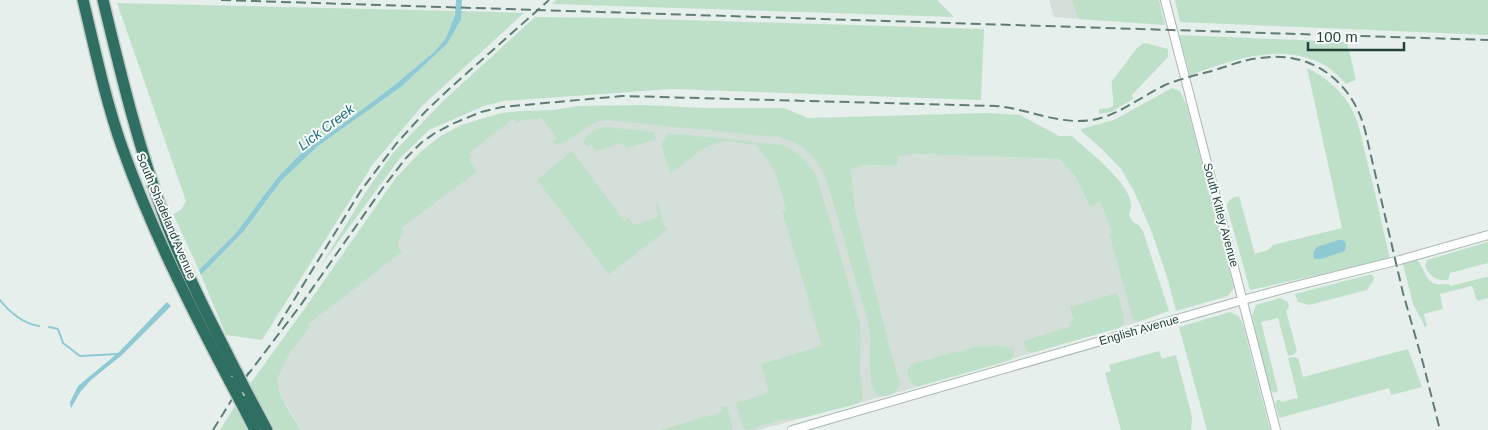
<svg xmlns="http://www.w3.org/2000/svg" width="1488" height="430" viewBox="0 0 1488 430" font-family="Helvetica,sans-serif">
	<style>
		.built { fill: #d4dfda }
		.green { fill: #bfe0c8 }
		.water { fill: #8ec9d4 }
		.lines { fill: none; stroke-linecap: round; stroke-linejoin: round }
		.stream { stroke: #8ec9d4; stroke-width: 2 }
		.tertiary-casing { stroke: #a8b8b2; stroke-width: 10 }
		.motorway-casing { stroke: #c2cac8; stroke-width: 14 }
		.tertiary { stroke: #fff; stroke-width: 8 }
		.motorway { stroke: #2f6f62; stroke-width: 11 }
		.rail { stroke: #5f7d75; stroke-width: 2; stroke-dasharray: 10 5; stroke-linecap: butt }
		.motorway-bridge-casing { stroke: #c2cac8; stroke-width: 14; stroke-linecap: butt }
		.motorway-bridge { stroke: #2f6f62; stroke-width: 11 }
		.labels { text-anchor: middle; stroke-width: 4; stroke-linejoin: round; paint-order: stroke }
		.street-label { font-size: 12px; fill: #24423a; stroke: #f7fbf9 }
		.water-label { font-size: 14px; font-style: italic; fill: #1c6f80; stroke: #f7fbf9 }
	</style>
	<rect width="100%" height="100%" fill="#e6efeb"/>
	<!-- built -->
	<g class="built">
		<polygon points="1049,0 1073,0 1078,19 1054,17"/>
		<polygon points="588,116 795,138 851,170 863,165 896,166 898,155 911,154 1059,159 1076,177 1090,208 1100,202 1112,233 1138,322 910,389 758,430 301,430 283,399 272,373 342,277 502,117"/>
	</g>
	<!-- green -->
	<g class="green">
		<polygon points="556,0 937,0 954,17 552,4"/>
		<polygon points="1072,0 1159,0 1165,25 1078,19"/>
		<polygon points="1175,0 1488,0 1488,35 1180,22"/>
		<polygon points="117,3 455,11 453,21 446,38 434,52 397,83 364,108 326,136 309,145 277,178 236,233 199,270 173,214 181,210 186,201"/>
		<polygon points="461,11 524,13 422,106 373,164 262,340 226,335 201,275 243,232 282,180 318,146 401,87 447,44 461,20"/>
		<polygon points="535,17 618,18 984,29 981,100 671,89 503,101 484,106 429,130 400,158 320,267 367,190 393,153 442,102"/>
		<path d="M1179,35l168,7 9,38 -10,4c-6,-6 -12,-13 -20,-18 -45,-25 -93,-6 -136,9z"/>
		<path d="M1146,43l22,6v8l-36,38 1,4 -22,13 -12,2v-5l10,-1 4,-2c1,-9 -2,-17 -1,-25l25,-33 5,-4z"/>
		<path d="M1307,68c17,8 33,21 43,38 9,16 12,33 16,51 9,34 16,68 24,102l-140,31 -23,-83c0,-7 6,-10 12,-11l16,58 13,-4 5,-5 69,-17z"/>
		<polygon points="1172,88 1180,91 1187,106 1234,288 1228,296 1176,311 1167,277 1151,230 1134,191 1121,169 1102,149 1081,131 1081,129 1114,120"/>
		<path d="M643,105l64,3h77l24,10 178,-5 21,1 13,1 39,21h13c16,15 56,45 59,67 1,4 -1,8 -2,12l4,7 6,3 4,6 26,80 -31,11 -5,-3 -24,-86h3l-12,-31 -10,6 -14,-31 -17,-18 -148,-5 -13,2 -1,10 -34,-1 -12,5 4,40 34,135 11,38c-1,10 -11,14 -21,13 -13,-7 -8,-47 -9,-62 -2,-19 -10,-37 -15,-55 -9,-34 -19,-67 -29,-100 -10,-23 -24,-37 -49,-42l-171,-17c-20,2 -31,20 -49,25l-5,-3 5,-4 -16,-21c-9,6 -12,-2 -24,6l-4,-4 -44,34 3,4 -3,3 8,12 -76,56 3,4c-6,6 -8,12 -2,20l-94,72 1,4 -19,24 -13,27c0,15 16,38 24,51h-26l-25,-46 55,-76 90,-129 24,-26 20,-16 22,-12 40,-12 22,-2 31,-1 24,-4z"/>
		<polygon points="607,127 654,132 656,140 626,148 623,143 596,151 591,145 587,147 583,143 586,136 599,128"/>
		<path d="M668,133l114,12c18,8 25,16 35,32l43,146 1,12 -1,36 3,25 -1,4 -5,4 -56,14 -22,2 -31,10 -5,-2 -7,-25 33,-10 -8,-29 61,-18 -40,-135 4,-1 -10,-36 -8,-14 -12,-15 -31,-4 -21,7 -34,26 -9,-30z"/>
		<polygon points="572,151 624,221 628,218 634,225 658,217 656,203 658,203 664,226 668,229 609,274 537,180"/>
		<path d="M1488,242v21l-38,10 -2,7c-12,1 -18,-3 -23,-14l2,-6z"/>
		<path d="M1417,260c12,14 6,27 32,24l1,2 36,-9h2v21l-11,3 -5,-15 -32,8 3,15 -19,5 3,12 -2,1 -12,-23 -10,-40z"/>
		<polygon points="1372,274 1374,279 1367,290 1309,305 1298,302 1295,294"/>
		<polygon points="1117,293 1124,317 1123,325 1119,328 1031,353 1026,350 1023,341 1070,327 1069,322 1074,320 1070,307"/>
		<polygon points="1280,298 1288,302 1289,307 1286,311 1297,351 1293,355 1288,356 1278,318 1261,322 1278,391 1274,393 1270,390 1252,316 1256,305"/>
		<polygon points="1230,312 1239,316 1243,325 1270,430 1207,430 1179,327"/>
		<path d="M999,346l14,3 1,5 -3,6 -91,26c-9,0 -12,-7 -13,-15l4,-7 64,-17z"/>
		<polygon points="1408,349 1422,387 1391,395 1389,388 1279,418 1275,404 1277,400 1280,400 1281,402 1298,398 1288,358 1293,357 1298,358 1303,377"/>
		<polygon points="1159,351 1162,359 1176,355 1192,417 1191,430 1121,430 1105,373 1111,371 1109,365"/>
		<polygon points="235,406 247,430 220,430"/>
		<polygon points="727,406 733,430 660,430 722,412 721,407"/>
	</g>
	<!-- water -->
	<g class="water">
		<polygon points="456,0 462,0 461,20 447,44 401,87 318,146 282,180 243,232 201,275 199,270 236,233 277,178 309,145 326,136 364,108 397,83 434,52 446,38 455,15"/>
		<polygon points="1338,240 1343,240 1346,244 1345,251 1321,259 1314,259 1313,253 1317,247"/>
		<polygon points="167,302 171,306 122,355 91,380 81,391 71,408 70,402 78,386 119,352"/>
	</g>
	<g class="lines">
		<!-- stream -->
		<g class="stream">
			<path d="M0,300c9,12 24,24 39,26"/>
			<polyline points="49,327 58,329 63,343 80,356 118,354"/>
		</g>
		<defs>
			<g id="tertiary">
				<polyline points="1165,0 1276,430"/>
				<polyline points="792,430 1243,300 1291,287 1400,260 1488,235"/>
			</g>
			<g id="motorway">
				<path d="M83,0c12,49 22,99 39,147 29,82 68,159 108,235"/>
				<path d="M103,0c18,75 36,150 63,222 20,52 46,102 71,151"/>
				<polyline points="244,387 267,430"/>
				<polyline points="239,399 255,430"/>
			</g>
		</defs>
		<!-- tertiary casing -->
		<use href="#tertiary" class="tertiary-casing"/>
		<!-- motorway casing -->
		<use href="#motorway" class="motorway-casing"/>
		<!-- tertiary -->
		<use href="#tertiary" class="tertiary"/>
		<!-- motorway -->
		<use href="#motorway" class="motorway"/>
		<!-- rail -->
		<g class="rail">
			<polyline points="221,0 1488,40"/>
			<polyline points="278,326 360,192 396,144 425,112 448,90 549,0"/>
			<path d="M246,377l54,-71 82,-117 24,-31 15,-15 14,-10 17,-9 29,-12 21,-5 120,-11 374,10c34,3 66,21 101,13 25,-6 45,-23 68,-34 15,-6 31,-10 47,-14 16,-5 31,-11 48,-13 51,-8 92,23 105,72l38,163 20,70 17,67"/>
			<polyline points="213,430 249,372"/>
		</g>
		<defs>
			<g id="motorway-bridge">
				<polyline points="237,373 244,387"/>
				<polyline points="230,382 239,399"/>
			</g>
		</defs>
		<!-- motorway-bridge casing -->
		<use href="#motorway-bridge" class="motorway-bridge-casing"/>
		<!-- motorway-bridge -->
		<use href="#motorway-bridge" class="motorway-bridge"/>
	</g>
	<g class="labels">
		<!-- street labels -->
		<g class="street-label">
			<text transform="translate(1221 215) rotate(75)" y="4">South Kitley Avenue</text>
			<text transform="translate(166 216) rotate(67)" y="4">South Shadeland Avenue</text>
			<text transform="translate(1139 330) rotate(-16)" y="4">English Avenue</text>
		</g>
		<!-- water labels -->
		<g class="water-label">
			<text transform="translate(326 127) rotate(-37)" y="5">Lick Creek</text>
		</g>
	</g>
	<!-- scale -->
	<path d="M1308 42v8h96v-8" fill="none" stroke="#24423a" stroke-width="2.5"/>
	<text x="1316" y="42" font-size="15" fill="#24423a" stroke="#f7fbf9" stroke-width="4" paint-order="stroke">100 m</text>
</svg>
